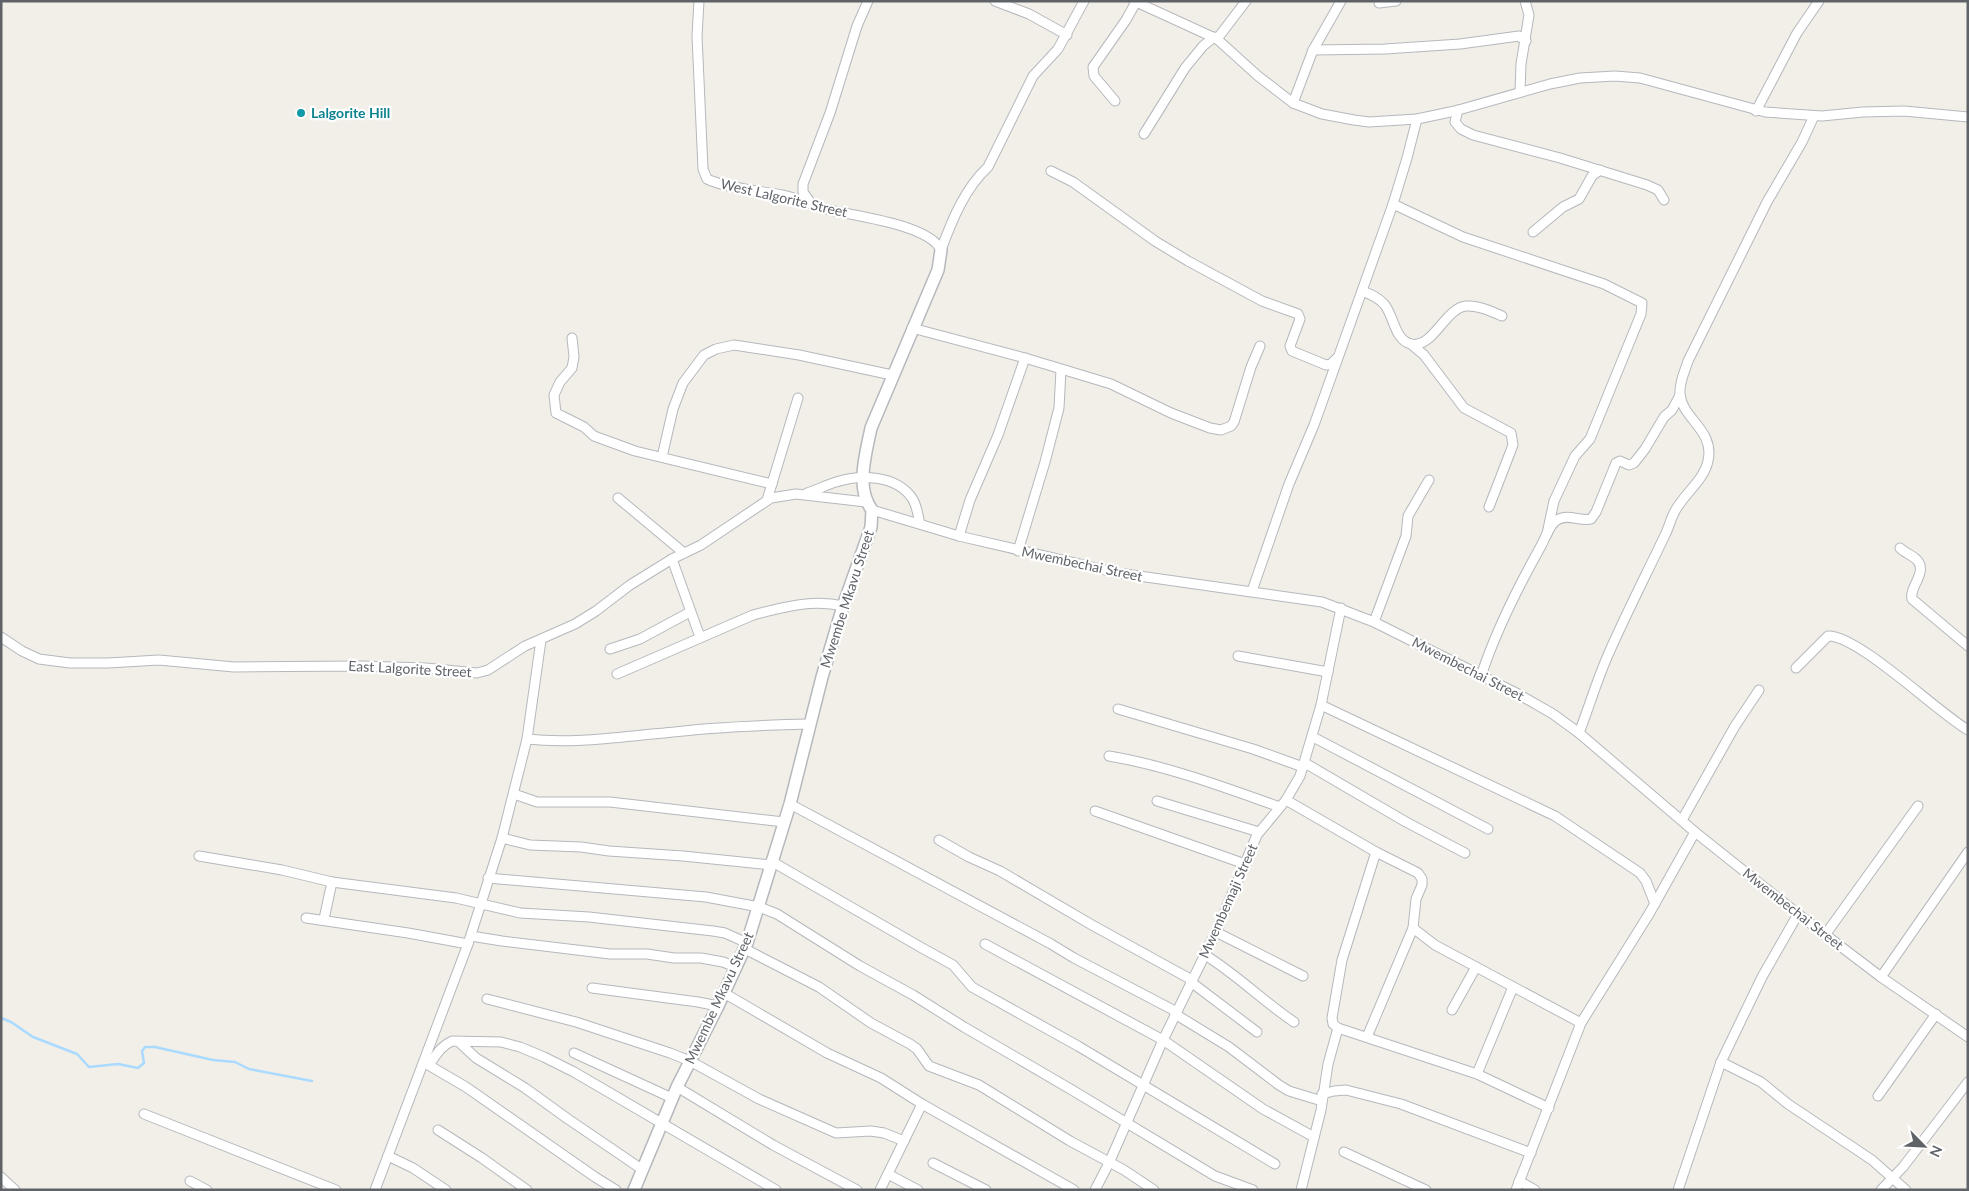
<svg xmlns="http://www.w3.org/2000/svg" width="1969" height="1191" viewBox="0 0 1969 1191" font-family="Lato,sans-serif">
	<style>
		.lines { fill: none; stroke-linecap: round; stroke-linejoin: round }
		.stream { stroke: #aadaff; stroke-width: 2.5 }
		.minor-casing { stroke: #b5b8bc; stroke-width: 11 }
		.tertiary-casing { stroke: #b5b8bc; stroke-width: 14 }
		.minor { stroke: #fff; stroke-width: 9 }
		.tertiary { stroke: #fff; stroke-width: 11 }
		.culture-dot { fill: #0f9aa8; stroke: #fff; stroke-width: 2 }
		.labels { text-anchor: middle; stroke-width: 4.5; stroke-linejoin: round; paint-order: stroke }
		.culture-label { font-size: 14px; font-weight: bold; fill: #0d838f; stroke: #fff; text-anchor: start }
		.street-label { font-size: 14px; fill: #5f6368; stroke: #fff }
	</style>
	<rect width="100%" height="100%" fill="#f1efe8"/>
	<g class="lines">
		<!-- stream -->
		<polyline class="stream" points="1,1018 11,1022 33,1037 77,1054 89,1067 118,1064 138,1068 144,1063 142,1051 145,1047 155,1047 213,1060 235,1062 249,1069 312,1081"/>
		<defs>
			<g id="minor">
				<path d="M699,1l-2,35 6,133 4,10c18,9 54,12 75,16 14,3 26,8 40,13 27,8 106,15 119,42"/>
				<polyline points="995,1 1029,14 1067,35"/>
				<polyline points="1134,1 1217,39 1258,76 1293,103 1322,114 1354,120 1369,122 1417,119 1455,111 1550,84 1580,78 1615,76 1640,78 1765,112 1822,116 1863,112 1904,111 1968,117"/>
				<polyline points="1379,3 1396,1"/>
				<polyline points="1217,39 1246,1"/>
				<polyline points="1313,50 1385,49 1460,44 1519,36 1526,41"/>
				<polyline points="1520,92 1521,64 1529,15 1525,1"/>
				<polyline points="1115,101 1094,76 1093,67 1126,20 1136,2"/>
				<polyline points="1293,103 1313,50 1341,1"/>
				<polyline points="1458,110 1455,122 1461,129 1473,135 1560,158 1647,185 1658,190 1664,200"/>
				<polyline points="1756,111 1797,33 1819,1"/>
				<polyline points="1144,134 1185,68 1203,46 1214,37"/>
				<polyline points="1051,171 1073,182 1155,241 1188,261 1262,301 1298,314 1300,319 1290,346 1292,351 1326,365 1331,364 1337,358"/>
				<polyline points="810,202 803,192 803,184 830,113 857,26 868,1"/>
				<polyline points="1393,204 1463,237 1604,284 1642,303 1641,314 1590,439 1575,456 1554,501 1547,534"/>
				<polyline points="1533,232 1563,207 1579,199 1592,176 1600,170"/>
				<path d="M941,250c11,-30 24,-62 47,-83l45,-91 25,-27 26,-48"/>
				<path d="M1362,291c8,3 16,6 22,13 10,11 10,36 27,40 22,5 34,-36 55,-38 12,-1 25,5 36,10"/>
				<polyline points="912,328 1025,358 1111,384 1171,413 1210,428 1221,430 1231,426 1234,422 1251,367 1260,346"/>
				<polyline points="572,338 574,357 572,368 560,382 554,395 556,413 584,427 594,436 635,451 772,484"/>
				<polyline points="1411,344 1424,355 1464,408 1511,433 1513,445 1489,507"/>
				<polyline points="662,457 673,409 683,383 704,355 716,349 734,345 799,355 892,375"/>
				<path d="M807,493c10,-3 19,-8 29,-11 24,-8 60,-7 76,16 5,7 6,18 8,26"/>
				<polyline points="618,498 684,553"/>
				<polyline points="767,500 798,398"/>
				<polyline points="872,510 959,536 1118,573 1322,602 1374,622 1518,694 1553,714 1579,733 1695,832 1798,914 1881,977 1968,1037"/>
				<polyline points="959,536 970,500 998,435 1025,358"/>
				<path d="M1900,548c5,5 12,7 17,12 11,12 -8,27 -5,39l56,47"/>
				<polyline points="1018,551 1045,462 1059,408 1061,370"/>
				<polyline points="672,559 700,637"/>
				<polyline points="1252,591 1289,484 1314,425 1393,204 1407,158 1417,119"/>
				<polyline points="1374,622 1406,536 1408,516 1429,480"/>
				<polyline points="1,637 22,651 39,659 70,663 108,663 159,660 234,667 361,666 426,668 477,673 488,670 525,646 575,624 596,611 630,585 672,559 701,545 771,498 796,494 866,502"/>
				<polyline points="610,649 640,639 690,612"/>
				<polyline points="1238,656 1328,672"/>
				<path d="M1796,668l32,-32c30,-1 109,76 140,94"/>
				<path d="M617,674l136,-59c30,-8 60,-16 90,-9"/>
				<path d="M1481,676c15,-46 37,-89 60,-130 5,-9 8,-21 16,-26 11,-7 24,2 34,-1l5,-7 20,-49 4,-2 9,4 5,-2 11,-14 19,-32 8,-7 8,-15"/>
				<polyline points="1321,705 1555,816 1640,873 1646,881 1655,904"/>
				<polyline points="1118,709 1253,749 1303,767"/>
				<path d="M1579,733c10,-26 18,-53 29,-78 18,-41 38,-80 57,-120 4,-8 6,-17 10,-24 9,-17 29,-31 33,-50 7,-31 -26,-42 -28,-67 -1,-12 5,-23 8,-33l79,-159 35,-60 12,-26"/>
				<polyline points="1313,737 1488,829"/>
				<path d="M527,739c46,5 91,-2 137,-6 49,-6 97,-8 145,-9"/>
				<path d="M1109,756c59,10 114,31 171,51"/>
				<polyline points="1305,763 1406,822 1465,853"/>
				<polyline points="514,794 537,802 610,802 784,822"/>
				<polyline points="1286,800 1376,852 1418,873 1422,879 1422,885 1416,899 1413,928 1367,1037"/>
				<polyline points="1157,801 1259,832"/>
				<polyline points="790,804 1051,944 1074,958 1177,1012"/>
				<polyline points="1095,811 1245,864"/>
				<polyline points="1682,820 1735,726 1759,690"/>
				<polyline points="502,838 530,845 581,847 609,851 683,856 771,865"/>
				<polyline points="939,840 969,857 1000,871 1092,925 1192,980"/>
				<polyline points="1376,852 1342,960 1332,1018 1333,1024 1338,1028 1477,1074 1549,1108"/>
				<polyline points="199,856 282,870 332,882 456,898 520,913 589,917 713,931 725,933 747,943"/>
				<polyline points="771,861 922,948 953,965 972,987 1078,1046 1275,1164"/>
				<polyline points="488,878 706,897 759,907 777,914 860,966 913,995 964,1027 1072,1090 1215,1176 1253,1190"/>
				<polyline points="306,918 408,933 468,944"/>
				<polyline points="324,919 332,882"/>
				<polyline points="1413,928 1435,945 1581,1023"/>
				<polyline points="1216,932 1303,976"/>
				<polyline points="1825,935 1918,806"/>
				<polyline points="471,936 502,941 610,954 647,954 674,958 701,958 723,962 736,967"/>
				<polyline points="985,944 1163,1040 1263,1109 1314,1137"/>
				<polyline points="745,949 819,987 871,1023 910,1044 917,1049 929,1066 979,1085 1070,1141 1124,1170 1154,1190"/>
				<path d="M1205,955c31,19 58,46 89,67"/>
				<polyline points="1881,977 1968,852"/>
				<polyline points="1191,982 1257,1032"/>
				<polyline points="592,988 698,1002 718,1006"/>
				<polyline points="724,993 827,1053 881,1078 922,1104 1074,1190"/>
				<polyline points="487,999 576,1022 670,1053 690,1061 759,1099 836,1133 871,1131 884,1133 904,1141"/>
				<polyline points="1452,1010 1476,967"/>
				<polyline points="1175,1014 1229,1047 1279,1085 1289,1091 1322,1101"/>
				<polyline points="460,1043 476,1058 525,1088 568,1119 643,1170"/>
				<polyline points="574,1053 672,1098"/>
				<polyline points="1721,1062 1761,1082 1788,1104 1872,1160 1906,1190"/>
				<polyline points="425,1063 466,1087 595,1177 616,1190"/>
				<path d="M429,1065c7,-10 12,-19 23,-24l49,1 19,5 24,10 30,15 202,118"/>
				<polyline points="1477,1074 1513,987"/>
				<polyline points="677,1087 773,1145 857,1190"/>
				<polyline points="1322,1094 1334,1091 1346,1090 1401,1104 1531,1153"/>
				<polyline points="1878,1096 1936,1014"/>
				<polyline points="144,1114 336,1190"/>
				<polyline points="438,1130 482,1158 527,1190"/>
				<polyline points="1344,1152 1426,1190"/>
				<polyline points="388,1156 413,1168 446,1190"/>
				<polyline points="933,1163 986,1190"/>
				<polyline points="888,1174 918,1190"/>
				<polyline points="1,1177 15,1190"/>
				<polyline points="190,1181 207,1190"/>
				<polyline points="1519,1181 1535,1190"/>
				<polyline points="375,1190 468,944 502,838 527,739 541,640"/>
				<polyline points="880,1190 922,1104"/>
				<polyline points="1095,1190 1109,1163 1163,1040 1216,932 1257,835 1286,800 1300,776 1321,705 1341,608"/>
				<polyline points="1301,1190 1321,1110 1328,1064 1338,1028"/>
				<polyline points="1516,1190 1581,1023 1649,914 1695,832"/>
				<polyline points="1678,1190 1721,1062 1762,977 1798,914"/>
				<polyline points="1881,1190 1903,1167 1968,1082"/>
			</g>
			<path id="tertiary" d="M634,1190l43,-103 41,-81 29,-63 43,-139 32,-127 21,-71 28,-79 1,-17c-17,-22 -6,-57 -1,-82l67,-158 3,-20"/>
		</defs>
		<!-- minor casing -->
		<use href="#minor" class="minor-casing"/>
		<!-- tertiary casing -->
		<use href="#tertiary" class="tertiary-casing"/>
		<!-- minor -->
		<use href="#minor" class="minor"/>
		<!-- tertiary -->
		<use href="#tertiary" class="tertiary"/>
	</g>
	<!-- markers -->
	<circle class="culture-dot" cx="301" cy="113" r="5"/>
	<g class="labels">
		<!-- culture labels -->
		<g class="culture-label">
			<text x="311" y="118">Lalgorite Hill</text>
		</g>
		<!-- street labels -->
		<g class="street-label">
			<text transform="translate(784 198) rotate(13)" y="5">West Lalgorite Street</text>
			<text transform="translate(1082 564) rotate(12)" y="5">Mwembechai Street</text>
			<text transform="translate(847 599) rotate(-72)" y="5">Mwembe Mkavu Street</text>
			<text transform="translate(410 669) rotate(3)" y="5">East Lalgorite Street</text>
			<text transform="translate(1468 669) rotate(27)" y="5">Mwembechai Street</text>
			<text transform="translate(1228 901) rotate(-66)" y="5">Mwembemaji Street</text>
			<text transform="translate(1793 909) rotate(38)" y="5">Mwembechai Street</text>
			<text transform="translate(719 998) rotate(-65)" y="5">Mwembe Mkavu Street</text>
		</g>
	</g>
	<!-- border -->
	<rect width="1969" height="1191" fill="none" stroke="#5f6368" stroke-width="5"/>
	<!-- north arrow -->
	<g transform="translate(1924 1146) rotate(114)" stroke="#ffffff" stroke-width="4" paint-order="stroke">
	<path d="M0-4L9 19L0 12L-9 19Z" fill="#5f6368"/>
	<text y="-8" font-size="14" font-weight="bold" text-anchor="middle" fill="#5f6368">N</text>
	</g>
</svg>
